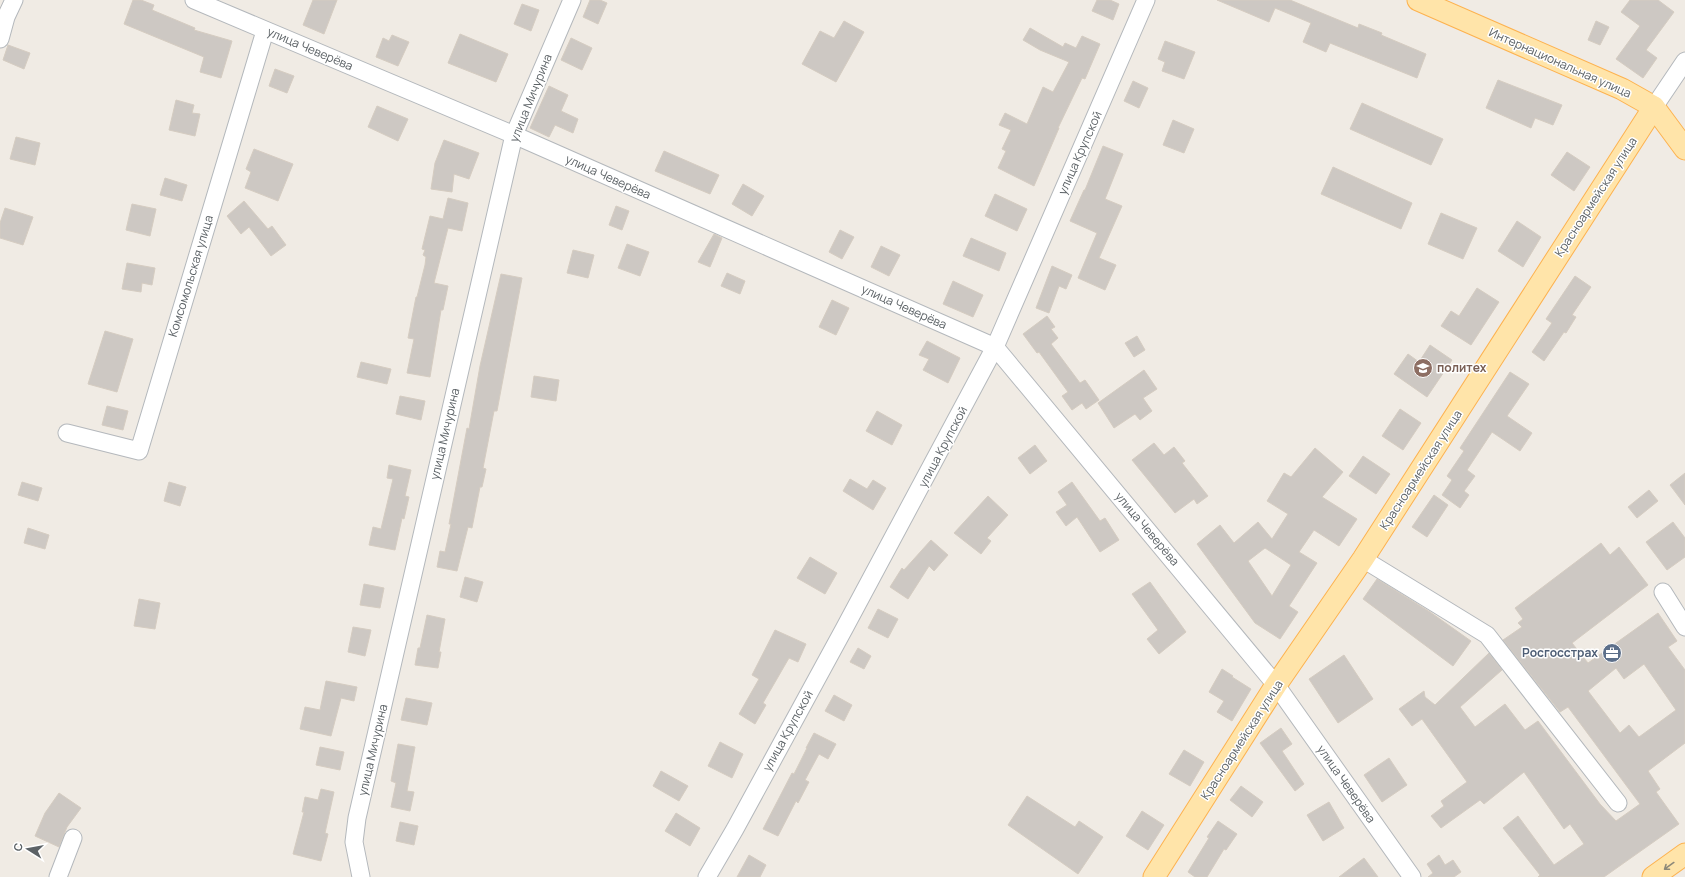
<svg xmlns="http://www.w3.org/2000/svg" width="1685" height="877" viewBox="0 0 1685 877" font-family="Manrope,sans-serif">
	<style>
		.building { fill: #cdc8c3; stroke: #d5ccc1; fill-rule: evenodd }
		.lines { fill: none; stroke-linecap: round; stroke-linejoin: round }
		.minor-casing { stroke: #b4b8bc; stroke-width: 19 }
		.major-casing { stroke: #fdb24f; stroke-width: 23 }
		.minor { stroke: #fff; stroke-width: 17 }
		.major { stroke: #ffe4a9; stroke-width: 21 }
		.oneway { stroke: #8d897a }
		.labels { text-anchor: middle; stroke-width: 3; stroke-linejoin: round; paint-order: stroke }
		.street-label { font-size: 12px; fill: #5c6266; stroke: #fff }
		.education-label { font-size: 12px; font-weight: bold; fill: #785e54; stroke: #fff; text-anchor: start }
		.service-label { font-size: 12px; font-weight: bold; fill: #4e5e75; stroke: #fff; text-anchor: end }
	</style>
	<rect width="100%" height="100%" fill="#f0ebe4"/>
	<!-- building -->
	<g class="building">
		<polygon points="133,0 141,0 154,5 152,10 195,28 194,30 232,41 221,78 200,72 204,57 124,24"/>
		<polygon points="313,0 337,0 324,34 303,25"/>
		<polygon points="590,0 600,0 607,3 598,24 583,17"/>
		<polygon points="1097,0 1110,0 1119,4 1113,20 1092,11"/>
		<polygon points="1217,0 1290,0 1358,28 1359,24 1382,33 1381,35 1426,54 1417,78 1330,43 1326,52 1303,42 1311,23 1275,8 1269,22"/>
		<polygon points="1630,0 1658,0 1674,12 1646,50 1657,58 1643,78 1616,59 1640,26 1621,12"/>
		<polygon points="522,4 539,10 531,31 514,24"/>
		<polygon points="844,21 864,32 836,82 802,64 820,31 834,38"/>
		<polygon points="1596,21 1609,27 1600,45 1588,40"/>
		<polygon points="1030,28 1063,47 1065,43 1076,48 1082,36 1100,44 1085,79 1082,78 1058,128 1059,128 1034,186 998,168 1006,151 1002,149 1011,130 999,125 1005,113 1027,124 1043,87 1053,92 1069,62 1040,50 1023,40"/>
		<polygon points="460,34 508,54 496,82 448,63"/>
		<polygon points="392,35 409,42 398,66 376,57 383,38 389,41"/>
		<polygon points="571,38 592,48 582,70 561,60"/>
		<polygon points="1165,41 1195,52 1184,79 1162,71 1165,62 1158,59"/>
		<polygon points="8,45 30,53 24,69 3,60"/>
		<polygon points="275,69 294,76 287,93 269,86"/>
		<polygon points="1498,80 1562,105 1553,125 1535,118 1531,128 1486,108"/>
		<polygon points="1133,81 1148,88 1139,108 1124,101"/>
		<polygon points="549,86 568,95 561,111 578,119 573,133 555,125 549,137 530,128"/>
		<polygon points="176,100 194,105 192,113 200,114 195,136 169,130"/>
		<polygon points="1362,103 1443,139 1431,165 1350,129"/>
		<polygon points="377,106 408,119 398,141 368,127"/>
		<polygon points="1173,120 1194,129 1184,153 1163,145"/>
		<polygon points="16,137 40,143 35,165 10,159"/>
		<polygon points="444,140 479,153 469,179 454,174 452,192 431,189 435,163"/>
		<polygon points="1103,146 1123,154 1105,199 1122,206 1099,258 1116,265 1105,290 1078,278 1097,233 1070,221 1084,190 1085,190"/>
		<polygon points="254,149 293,164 278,201 245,188 251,172 246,169"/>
		<polygon points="664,151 719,175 710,194 655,171"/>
		<polygon points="1567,152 1590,167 1574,191 1551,175"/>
		<polygon points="1333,167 1412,203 1401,229 1321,194"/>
		<polygon points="165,178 187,185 182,201 160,195"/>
		<polygon points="743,184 764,196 752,216 732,204"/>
		<polygon points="995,194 1027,209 1017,231 985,216"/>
		<polygon points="448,198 468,203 462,231 448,228 434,283 448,286 443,310 441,310 430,377 407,373 414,339 408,338 416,297 417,297 425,265 426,257 423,255 425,250 422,249 430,216 443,219"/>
		<polygon points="244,201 268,229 272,226 286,245 271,256 249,227 241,234 227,216"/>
		<polygon points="132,204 156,209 150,236 126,230"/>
		<polygon points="616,206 629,211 622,230 609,225"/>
		<polygon points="5,208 33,217 23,245 0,238 0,223"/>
		<polygon points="1441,213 1477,228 1463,259 1428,244"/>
		<polygon points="1517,221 1541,237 1523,267 1498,251"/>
		<polygon points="840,230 854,237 842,259 829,252"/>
		<polygon points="714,234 722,238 710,267 698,262"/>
		<polygon points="971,238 1006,253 999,271 963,256"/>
		<polygon points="627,244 649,252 640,276 618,268"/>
		<polygon points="881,246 900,255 889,276 871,267"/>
		<polygon points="573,250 594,255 588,278 567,273"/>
		<polygon points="127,263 155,268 152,285 142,283 141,292 122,289"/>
		<polygon points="1052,266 1072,275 1066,289 1059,286 1049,313 1036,308"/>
		<polygon points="727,273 745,281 740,294 721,286"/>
		<polygon points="501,274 522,278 497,411 494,411 483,468 486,469 482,487 480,487 472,528 468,527 457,571 437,567 440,551 445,552 451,524 449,524 467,428 469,429 480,366"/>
		<polygon points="1575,276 1591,287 1572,315 1576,317 1566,333 1564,332 1544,361 1532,352 1552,323 1546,319"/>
		<polygon points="953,281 983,295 973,317 943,304"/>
		<polygon points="1477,288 1499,302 1471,345 1441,326 1451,311 1459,316"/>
		<polygon points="832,300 849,308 836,335 819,327"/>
		<polygon points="1047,316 1055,327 1051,329 1058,338 1051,344 1080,383 1085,380 1099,400 1086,409 1082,403 1072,410 1062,396 1068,392 1039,352 1037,353 1023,334"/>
		<polygon points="105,331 133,339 117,392 88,384"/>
		<polygon points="1137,336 1145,350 1134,357 1125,343"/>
		<polygon points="927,341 960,358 948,383 923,370 929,359 919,355"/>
		<polygon points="1430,345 1452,360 1427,397 1394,374 1408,354 1419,362"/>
		<polygon points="361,362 391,369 387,384 357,377"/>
		<polygon points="1144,370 1157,389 1143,398 1152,411 1140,420 1135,414 1114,428 1098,403"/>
		<polygon points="1510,372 1529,384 1507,416 1532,433 1520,451 1492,432 1467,470 1475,476 1464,491 1469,495 1460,508 1442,495 1452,480 1447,476 1464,451 1460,448"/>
		<polygon points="534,376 559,380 556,401 531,397"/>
		<polygon points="400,396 425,401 421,420 396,414"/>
		<polygon points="107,406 128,411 123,430 102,425"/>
		<polygon points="1400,409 1421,423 1403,450 1382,436"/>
		<polygon points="877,411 902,425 892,445 866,431"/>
		<polygon points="1154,443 1164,455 1174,447 1185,461 1182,463 1208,496 1197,504 1194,499 1175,513 1132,460"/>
		<polygon points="1035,445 1047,461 1030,474 1018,458"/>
		<path d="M1315,448l28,24 -21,25 35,22 -18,27 -25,-16 -15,22 18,11 -28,43 9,6 -18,27 -25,-16 -58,-79 23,-19 14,18 24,-21 14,17 16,-25 -21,-13 17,-28 7,4zM1265,548l26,17 -19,31 -24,-35z"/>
		<polygon points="1363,456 1390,474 1376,494 1349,476"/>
		<polygon points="389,465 411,470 405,496 409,497 404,519 402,518 395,550 369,545 373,527 381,529 393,479 387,478"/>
		<polygon points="1685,473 1685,505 1670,485"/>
		<polygon points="850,479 867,489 873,480 886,488 873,510 843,491"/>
		<polygon points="22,482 42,488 38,501 18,495"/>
		<polygon points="169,482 186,487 180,506 164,501"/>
		<polygon points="1072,482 1100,521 1105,518 1119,540 1100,552 1077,517 1066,526 1056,512 1067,505 1058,492"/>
		<polygon points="1649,490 1658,501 1637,518 1628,507"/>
		<polygon points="1434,495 1448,505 1427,537 1412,527"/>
		<polygon points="988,496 1008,515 987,538 991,541 981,554 954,533"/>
		<polygon points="1673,522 1685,538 1685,557 1667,570 1646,542"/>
		<polygon points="28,528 49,535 45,549 24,543"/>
		<polygon points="931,540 948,555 934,571 929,566 908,599 890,587 902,568 904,570"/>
		<path d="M1601,543l9,12 9,-8 29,38 -76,58 16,20 70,-50 19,28 -9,6 17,23v73l-37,28 12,18 -4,3 23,32 -75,53h-66l2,-2 -37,-47 15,-12 36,49 30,-21 -14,-20 -6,5 -40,-57 -40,32 -4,-4 -39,28 -10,-12 13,-10 -3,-5 26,-19 -45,-63 -10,7 -13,-17 25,-18 1,6 10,8 54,-52 13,17 -42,37 15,20 30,-23 20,26 13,-9 62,83 16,17 24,-17 -72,-97 -8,5 -57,-72 19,-13 -4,-4 5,-4 -8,-11zM1644,664l32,46 -37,27 -10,-12 -9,8 -32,-42 28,-23 8,11z"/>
		<polygon points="810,557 837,573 825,594 797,578"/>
		<polygon points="465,577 483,582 477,602 460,597"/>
		<polygon points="1377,579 1430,612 1471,641 1453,666 1363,599"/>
		<polygon points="1150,582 1186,632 1159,654 1147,639 1158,630 1132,594"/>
		<polygon points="364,584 384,588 380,608 360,605"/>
		<polygon points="139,599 160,603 155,629 134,626"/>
		<polygon points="878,609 898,619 888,638 868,628"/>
		<polygon points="427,615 445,619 439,652 441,652 438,668 415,665 418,648 420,648"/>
		<polygon points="353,627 371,630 365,656 348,652"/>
		<polygon points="775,630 806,644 798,662 789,658 763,703 766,705 755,724 739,714 759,679 752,675"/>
		<polygon points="858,648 871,656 864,669 850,662"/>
		<polygon points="1344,655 1373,699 1338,723 1309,679"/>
		<polygon points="1222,669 1233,676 1232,677 1251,689 1232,721 1217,712 1224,701 1209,692"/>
		<polygon points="326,681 357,687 354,701 341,698 331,736 300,729 305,707 320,710"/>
		<polygon points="834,695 852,705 844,721 825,711"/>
		<polygon points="406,698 432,703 427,725 401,720"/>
		<polygon points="1281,728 1292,744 1282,751 1304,784 1295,791 1260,743"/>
		<polygon points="814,733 836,744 828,759 819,754 805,780 809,782 798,803 796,801 778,836 763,829 792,773 794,774 807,748 806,748"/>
		<polygon points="720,742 743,754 732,778 708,766"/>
		<polygon points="398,744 415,747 407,791 414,792 410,811 391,807 396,783 391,781"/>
		<polygon points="320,747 344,752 340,770 316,765"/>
		<polygon points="1184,750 1204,762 1190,786 1169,774"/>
		<polygon points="1389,758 1407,785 1382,802 1364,775"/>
		<polygon points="661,771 688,786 679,801 653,786"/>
		<polygon points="1241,786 1263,802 1252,817 1230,800"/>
		<polygon points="321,789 334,792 325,833 328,834 321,861 293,854 304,812 302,812 305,797 318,800"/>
		<polygon points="59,793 81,808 67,827 59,847 35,836 45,813"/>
		<polygon points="1027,796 1075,827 1079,821 1103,837 1078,874 1008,825"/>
		<polygon points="1329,802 1344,828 1323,841 1307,815"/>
		<polygon points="1142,811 1164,825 1148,850 1126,836"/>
		<polygon points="676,813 700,828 690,846 665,831"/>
		<polygon points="1218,821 1237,834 1226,850 1224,849 1207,877 1195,877 1188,872 1209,838 1207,837"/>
		<polygon points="400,822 418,826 414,845 396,841"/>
		<polygon points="749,855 766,865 760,877 737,877"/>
		<polygon points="1439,855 1445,865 1453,860 1461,872 1454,877 1428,877 1433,873 1427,864"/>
		<polygon points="1364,858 1378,877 1339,877"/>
	</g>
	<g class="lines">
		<defs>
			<g id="minor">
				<polyline points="194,0 514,135 995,347 1276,685 1412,877"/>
				<polyline points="0,39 6,17 14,0"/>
				<polyline points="1654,107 1685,61"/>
				<polyline points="67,433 139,451 265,31"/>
				<polyline points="1363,559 1487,635 1618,803"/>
				<polyline points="1663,592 1685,627"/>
				<polyline points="58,877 73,838"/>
				<polyline points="361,877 354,842 357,818 514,135 572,0"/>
				<polyline points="707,877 735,829 844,629 995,347 1146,0"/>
			</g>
			<g id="major">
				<polyline points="1418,0 1622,89 1654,107 1685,149"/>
				<polyline points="1154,877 1276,685 1363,559 1654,107"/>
				<polyline points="1653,877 1685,854"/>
			</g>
		</defs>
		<!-- minor casing -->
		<use href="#minor" class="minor-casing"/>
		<!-- major casing -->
		<use href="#major" class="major-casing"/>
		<!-- minor -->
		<use href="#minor" class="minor"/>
		<!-- major -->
		<use href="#major" class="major"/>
	</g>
	<!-- one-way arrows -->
	<defs><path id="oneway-shaft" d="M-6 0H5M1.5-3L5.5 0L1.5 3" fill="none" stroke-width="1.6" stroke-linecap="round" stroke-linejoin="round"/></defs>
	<use class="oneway" href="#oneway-shaft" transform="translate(1669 866) rotate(144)"/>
	<!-- icons -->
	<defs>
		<symbol id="university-disc" viewBox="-11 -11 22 22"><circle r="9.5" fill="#8d6e63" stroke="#fff"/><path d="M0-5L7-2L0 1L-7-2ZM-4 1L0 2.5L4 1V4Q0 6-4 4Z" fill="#fff"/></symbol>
		<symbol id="office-disc" viewBox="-11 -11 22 22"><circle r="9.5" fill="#5c6f8a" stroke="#fff"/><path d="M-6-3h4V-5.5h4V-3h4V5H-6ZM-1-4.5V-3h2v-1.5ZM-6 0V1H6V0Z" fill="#fff"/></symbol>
	</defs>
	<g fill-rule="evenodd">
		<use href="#university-disc" x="1412" y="357" width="22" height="22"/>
		<use href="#office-disc" x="1601" y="642" width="22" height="22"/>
	</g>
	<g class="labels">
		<!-- street labels -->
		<g class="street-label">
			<text transform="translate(310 49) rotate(23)" y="4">улица Чеверёва</text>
			<text transform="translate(1560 63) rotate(24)" y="4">Интернациональная улица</text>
			<text transform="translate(531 98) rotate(-68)" y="4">улица Мичурина</text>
			<text transform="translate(1080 153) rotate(-66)" y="4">улица Крупской</text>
			<text transform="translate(608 177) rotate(24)" y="4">улица Чеверёва</text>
			<text transform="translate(1596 197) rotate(-57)" y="4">Красноармейская улица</text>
			<text transform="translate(191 276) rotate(-73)" y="4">Комсомольская улица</text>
			<text transform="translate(904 307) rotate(24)" y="4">улица Чеверёва</text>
			<text transform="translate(445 434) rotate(-77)" y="4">улица Мичурина</text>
			<text transform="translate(943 447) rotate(-62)" y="4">улица Крупской</text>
			<text transform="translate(1421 470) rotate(-57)" y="4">Красноармейская улица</text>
			<text transform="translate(1147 529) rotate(50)" y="4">улица Чеверёва</text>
			<text transform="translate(788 731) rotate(-61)" y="4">улица Крупской</text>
			<text transform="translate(1242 740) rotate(-57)" y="4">Красноармейская улица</text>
			<text transform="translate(373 750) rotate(-77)" y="4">улица Мичурина</text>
			<text transform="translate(1346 784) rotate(55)" y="4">улица Чеверёва</text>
		</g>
		<!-- education labels -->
		<g class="education-label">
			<text x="1437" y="372">политех</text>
		</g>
		<!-- service labels -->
		<g class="service-label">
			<text x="1598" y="657">Росгосстрах</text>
		</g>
	</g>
	<!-- north arrow -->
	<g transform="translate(28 849) rotate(281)" stroke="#ffffff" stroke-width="3" paint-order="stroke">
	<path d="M0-3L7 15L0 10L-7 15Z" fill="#5c6266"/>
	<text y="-6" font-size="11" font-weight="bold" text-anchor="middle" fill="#5c6266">С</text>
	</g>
</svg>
